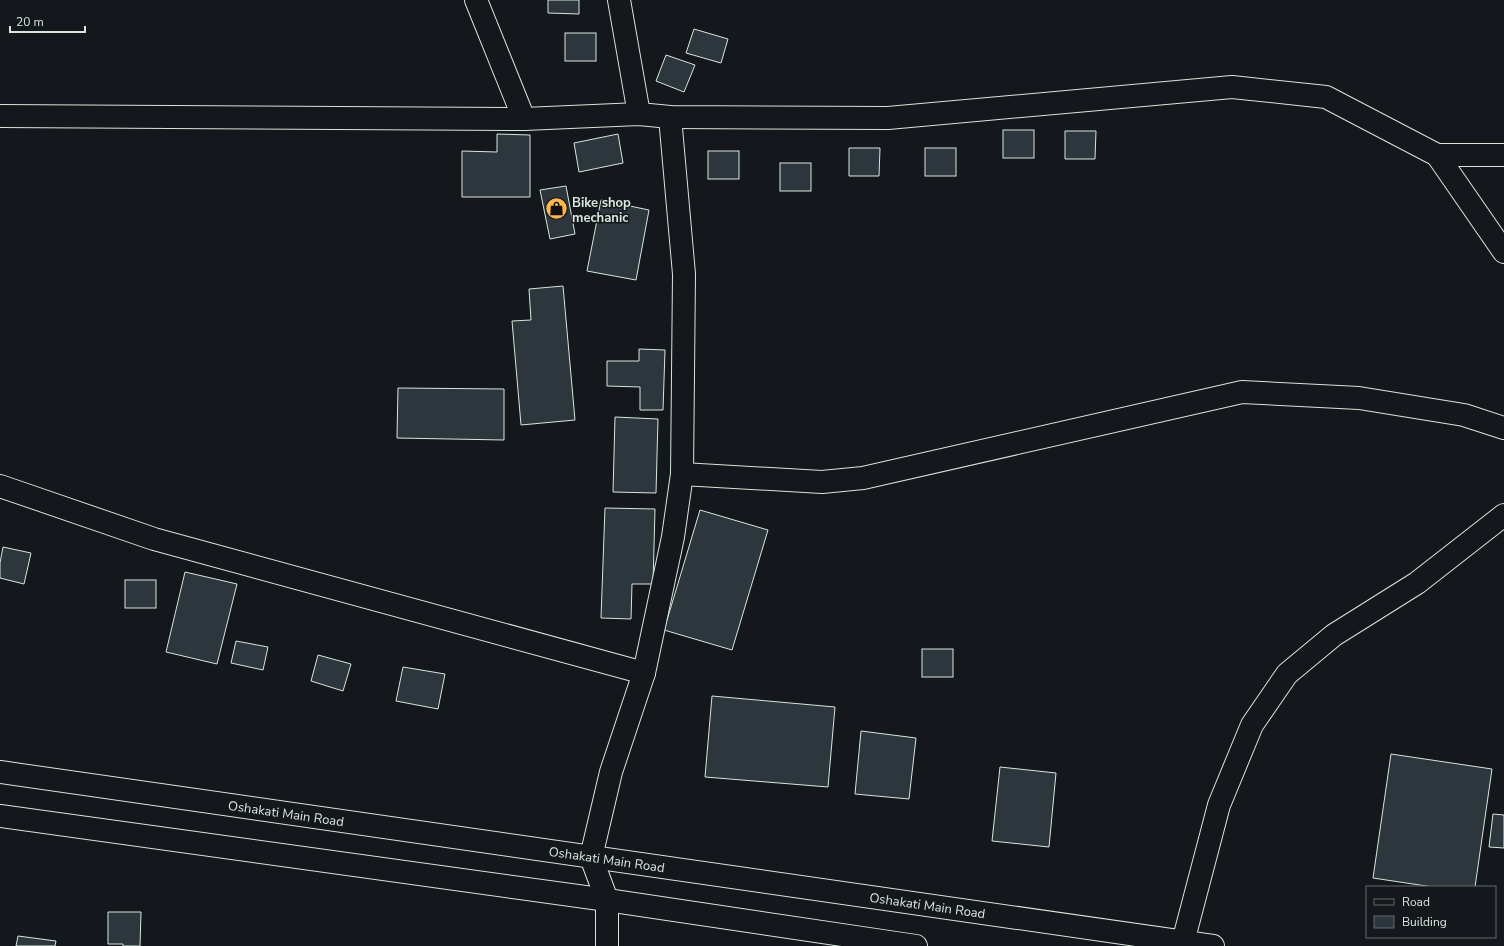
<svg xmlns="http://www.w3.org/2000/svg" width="1504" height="946" viewBox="0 0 1504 946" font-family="'Nunito Sans',sans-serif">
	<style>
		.building { fill: #2c363c; stroke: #d8e6dc }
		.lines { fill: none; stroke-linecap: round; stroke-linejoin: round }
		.minor-casing { stroke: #d8e6dc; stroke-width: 24 }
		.major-casing { stroke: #d8e6dc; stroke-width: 24 }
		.minor { stroke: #14181c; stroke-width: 22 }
		.major { stroke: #14181c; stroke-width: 22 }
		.labels { text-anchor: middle; stroke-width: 3; stroke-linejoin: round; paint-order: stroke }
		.poi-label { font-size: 13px; font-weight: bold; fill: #d8e6dc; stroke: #14181c; text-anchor: start }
		.street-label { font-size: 13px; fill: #d8e6dc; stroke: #14181c }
	</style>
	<rect width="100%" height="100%" fill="#14181c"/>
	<!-- building -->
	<g class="building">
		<polygon points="548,0 579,0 579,14 548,13"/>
		<polygon points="694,29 728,39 721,63 686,53"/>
		<rect x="565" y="33" width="31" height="28"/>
		<polygon points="666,55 695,65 684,92 656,81"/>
		<rect x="1003" y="130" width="31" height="28"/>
		<polygon points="1065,131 1096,131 1095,159 1065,159"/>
		<polygon points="497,134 530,135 530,197 462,197 462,151 497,152"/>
		<polygon points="618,134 623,163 579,172 574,143"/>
		<polygon points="849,148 880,148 879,176 849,176"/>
		<rect x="925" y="148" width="31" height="28"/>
		<rect x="708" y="151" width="31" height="28"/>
		<rect x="780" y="163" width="31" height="28"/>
		<polygon points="566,186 575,234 550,239 540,190"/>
		<polygon points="601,200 649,210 636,280 587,271"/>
		<polygon points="563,286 575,420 521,425 512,321 531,320 529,289"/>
		<polygon points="639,349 665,350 663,410 640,410 640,387 607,386 607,361 639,361"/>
		<polygon points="398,388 504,389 504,440 397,438"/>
		<polygon points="615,417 658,419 656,493 613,492"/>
		<polygon points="605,508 655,509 653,584 632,584 631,619 601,618"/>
		<polygon points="700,510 768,530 732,650 664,630"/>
		<polygon points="3,547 31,553 24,584 0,578 0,563"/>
		<polygon points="185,572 237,584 217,664 166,652"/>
		<rect x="125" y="580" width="31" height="28"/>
		<polygon points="236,641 268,647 263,670 231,663"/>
		<rect x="922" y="649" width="31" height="28"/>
		<polygon points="318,655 351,664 343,691 311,681"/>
		<polygon points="403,667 445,674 438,709 396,701"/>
		<polygon points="712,696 835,707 828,787 705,777"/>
		<polygon points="861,731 916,738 909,799 855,794"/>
		<polygon points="1391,754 1492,769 1475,887 1433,887 1373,878"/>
		<polygon points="1000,767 1056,773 1049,847 992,841"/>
		<polygon points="1493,814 1504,815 1504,848 1489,847"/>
		<polygon points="108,912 141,912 140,946 123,946 123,944 108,944"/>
		<polygon points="18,936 56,941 55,946 16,946"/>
	</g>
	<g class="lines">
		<defs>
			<g id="minor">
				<polyline points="476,0 524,119"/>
				<polyline points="619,0 639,114"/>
				<polyline points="0,116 524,119 639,114 670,117 888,118 1232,87 1326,97 1437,155 1504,155"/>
				<polyline points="1437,155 1504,252"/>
				<polyline points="682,474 822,482 863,478 1242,392 1359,398 1464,415 1504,428"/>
				<polyline points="0,486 154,539 644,673"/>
				<polyline points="1183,942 1219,805 1252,725 1287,674 1334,635 1417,583 1504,515"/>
				<polyline points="607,946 607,900 591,857 611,772 644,673 673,537 682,474 684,274 670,117"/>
			</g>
			<g id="major">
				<path id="s1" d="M0,772l1213,174"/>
				<polyline points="0,816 607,900 916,946"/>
			</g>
		</defs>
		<!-- minor casing -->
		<use href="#minor" class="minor-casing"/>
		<!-- major casing -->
		<use href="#major" class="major-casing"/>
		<!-- minor -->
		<use href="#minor" class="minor"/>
		<!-- major -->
		<use href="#major" class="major"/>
	</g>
	<!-- icons -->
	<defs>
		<symbol id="shop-disc" viewBox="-11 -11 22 22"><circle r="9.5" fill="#ffb74d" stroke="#14181c"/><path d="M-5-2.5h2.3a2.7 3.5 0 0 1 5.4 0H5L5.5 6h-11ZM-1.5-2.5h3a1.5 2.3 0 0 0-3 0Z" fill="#111"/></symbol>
	</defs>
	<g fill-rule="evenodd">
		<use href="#shop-disc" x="544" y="196" width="25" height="25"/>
	</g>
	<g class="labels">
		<!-- poi labels -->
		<g class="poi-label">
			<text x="572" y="207">Bike shop<tspan x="572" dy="15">mechanic</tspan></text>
		</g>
		<!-- street labels -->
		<g class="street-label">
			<text dy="5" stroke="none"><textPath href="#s1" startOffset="289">Oshakati Main Road</textPath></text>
			<text dy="5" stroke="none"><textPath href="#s1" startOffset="613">Oshakati Main Road</textPath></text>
			<text dy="5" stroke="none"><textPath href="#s1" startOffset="937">Oshakati Main Road</textPath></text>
		</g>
	</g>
	<!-- legend -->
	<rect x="1366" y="886" width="130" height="52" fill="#14181c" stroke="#626a69"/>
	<rect x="1374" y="899" width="20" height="6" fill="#14181c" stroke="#626a69"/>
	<text x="1402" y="906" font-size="12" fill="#d8e6dc">Road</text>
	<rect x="1374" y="916" width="20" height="12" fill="#2c363c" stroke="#626a69"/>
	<text x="1402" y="926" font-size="12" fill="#d8e6dc">Building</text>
	<!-- scale -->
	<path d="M10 26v6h75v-6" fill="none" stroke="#d8e6dc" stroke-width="2"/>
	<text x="16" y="26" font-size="12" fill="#d8e6dc" stroke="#14181c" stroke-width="3" paint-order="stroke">20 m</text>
</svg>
